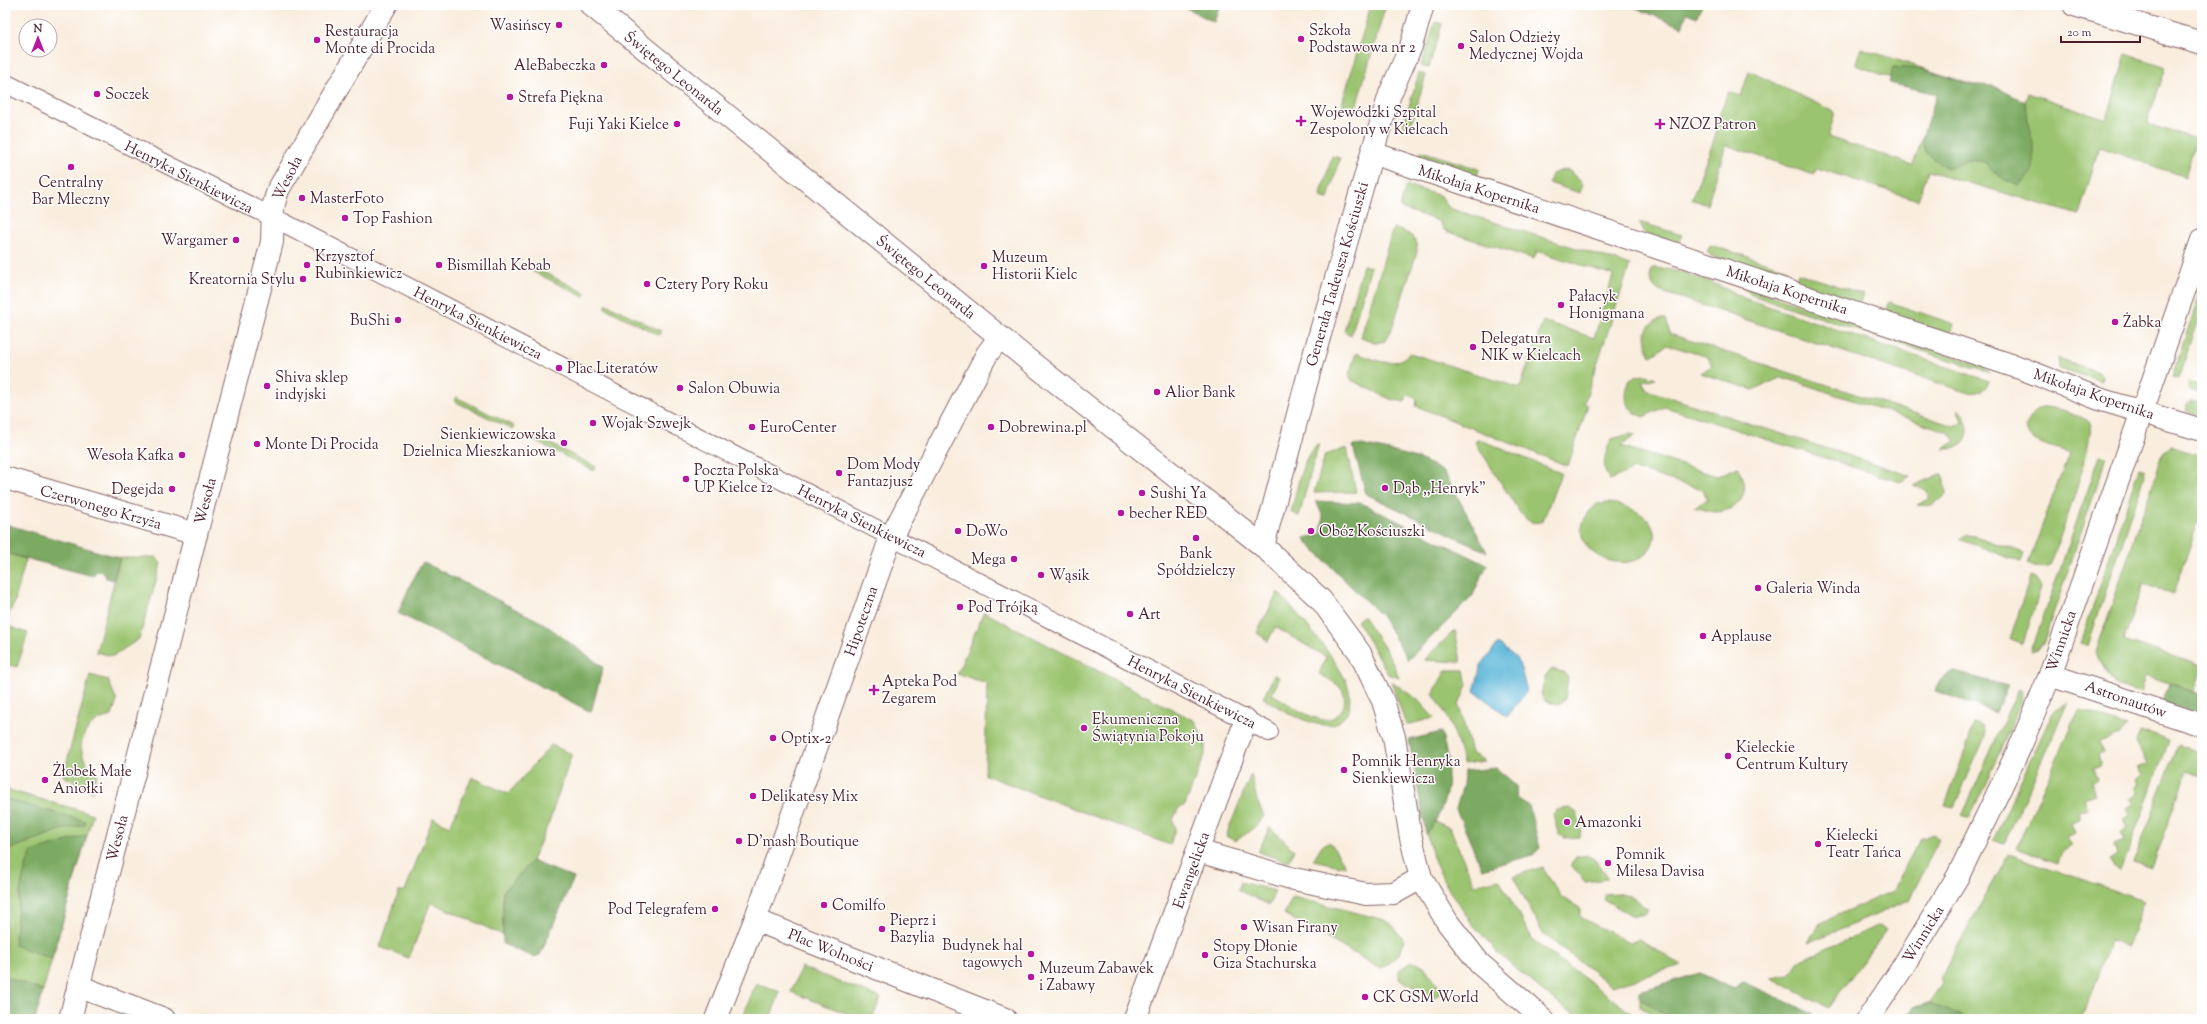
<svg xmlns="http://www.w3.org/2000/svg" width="2207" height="1024" viewBox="0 0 2207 1024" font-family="'Sorts Mill Goudy',serif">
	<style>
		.green { fill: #9bc470; stroke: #72724e }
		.forest { fill: #7caa62; stroke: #636446 }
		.water { fill: #59b4d7; stroke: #526a81 }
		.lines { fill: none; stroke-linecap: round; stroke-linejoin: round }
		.pedestrian-casing { stroke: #87676a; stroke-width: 20 }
		.minor-casing { stroke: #87676a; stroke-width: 24 }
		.pedestrian { stroke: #fff; stroke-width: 18 }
		.minor { stroke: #fff; stroke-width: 22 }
		.poi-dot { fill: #b5179e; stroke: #fff; stroke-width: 1.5 }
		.labels { text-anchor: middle; stroke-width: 3; stroke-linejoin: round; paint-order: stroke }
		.poi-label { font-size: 15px; fill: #4a1f2b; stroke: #fff; text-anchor: start }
		.street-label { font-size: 15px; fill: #4a1f2b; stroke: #fff }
	</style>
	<rect width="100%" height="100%" fill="#fff"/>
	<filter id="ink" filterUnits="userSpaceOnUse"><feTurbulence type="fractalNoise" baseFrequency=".025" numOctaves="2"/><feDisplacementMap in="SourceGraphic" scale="8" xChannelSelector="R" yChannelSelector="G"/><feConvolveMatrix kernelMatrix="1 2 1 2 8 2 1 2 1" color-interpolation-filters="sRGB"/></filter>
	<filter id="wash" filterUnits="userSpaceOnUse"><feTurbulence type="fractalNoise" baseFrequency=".012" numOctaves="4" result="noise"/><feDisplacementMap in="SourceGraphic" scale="16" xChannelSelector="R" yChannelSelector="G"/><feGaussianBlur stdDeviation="0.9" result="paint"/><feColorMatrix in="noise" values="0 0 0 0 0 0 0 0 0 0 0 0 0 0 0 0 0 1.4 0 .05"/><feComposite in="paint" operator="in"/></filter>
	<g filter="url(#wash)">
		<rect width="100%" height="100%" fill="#f9edde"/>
		<!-- green -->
		<g class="green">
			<polygon points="1371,5 1386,5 1355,110 1341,107"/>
			<polygon points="1435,22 1442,24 1429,68 1421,66"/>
			<polygon points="1861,48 2025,102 2028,93 2107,119 2126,54 2166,67 2147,124 2196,139 2185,177 2099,147 2079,215 1928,171 1918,200 1817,168 1814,175 1726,145 1707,205 1692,199 1717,131 1714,129 1728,92 1741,96 1749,71 1835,112 1828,137 1913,165 1937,94 1855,65"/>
			<polygon points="1419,73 1426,75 1410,128 1403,126"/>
			<polygon points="1421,151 1479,169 1476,180 1418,162"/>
			<polygon points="1332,156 1340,158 1328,199 1320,197"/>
			<polygon points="1563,170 1570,171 1583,184 1580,193 1549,183 1552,174"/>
			<path d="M1406,185l35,11 8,12 181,57 -46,138 4,2 -20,61 -152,-60 1,-7 -10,-4 -2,7 -15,-3 -39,-19 -2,-6 7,-21c21,7 36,17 54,0l110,35 23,-67 51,17 19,-63 -76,-24 -3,8 -89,-28 -6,-10 -39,-13z"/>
			<polygon points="1639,222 1682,235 1679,242 1674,245 1646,236"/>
			<path d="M1393,228c15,5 24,7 24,24l-26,79 -6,10 -8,2 -16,-6z"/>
			<polygon points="1710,245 1787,269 1784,277 1780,279 1711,256 1707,252"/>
			<polygon points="1363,265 1371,267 1351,335 1344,331"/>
			<polygon points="533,267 586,293 584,297 532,271"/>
			<path d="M1652,268c33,1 63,15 92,30l245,83c-4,12 -13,12 -24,11l-306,-101c-9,-7 -10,-12 -7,-23z"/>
			<polygon points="1798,273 1863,294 1861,301 1856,304 1798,285 1795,280"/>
			<polygon points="1742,285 1984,366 1990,373 1751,295"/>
			<polygon points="2202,287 2202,310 2178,379 2172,377"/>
			<polygon points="1889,302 1954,324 1952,331 1948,334 1889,314 1887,310"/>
			<polygon points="607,304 661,331 659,335 605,308"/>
			<path d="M1659,319h7l4,15 284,92 8,-3 -4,-14c18,17 11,42 -15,40l13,-8 -7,-9 -167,-55 -29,13 -53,-17 12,-7 -4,-9 -40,-12 -17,11c-8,-15 -9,-29 8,-37z"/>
			<polygon points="2058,358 2099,372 2102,375 2101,381 2059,368"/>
			<path d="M1645,375l11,3 -14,3 5,9 264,86 -11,6 -235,-75 -22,10c-17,-7 -21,-20 -13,-37l8,-4z"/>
			<polygon points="2188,382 2202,386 2202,395 2190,391"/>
			<polygon points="456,397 514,426 512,429 454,401"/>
			<polygon points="2191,401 2202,403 2202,416 2186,411 2187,404"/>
			<path d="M2041,407c11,-1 41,7 48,16 9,13 -32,123 -39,143l-8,2 -14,-4 41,-111c-16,-7 -39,-8 -44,-26 5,-8 8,-15 16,-20z"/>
			<path d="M1629,434l7,1 -15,11 96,30 21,-9c14,22 5,44 -23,45 -6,0 -15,-4 -21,-5l14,-7 -5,-10 -69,-21 -24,11c-10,-12 -5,-28 2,-41z"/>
			<polygon points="537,437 596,467 594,471 535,441"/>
			<path d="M1478,439l83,34 -18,48c-11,4 -15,0 -23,-8l-45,-71z"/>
			<path d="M1319,443l-20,73 -8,-4c6,-20 10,-57 28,-69z"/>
			<polygon points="2170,446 2202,456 2202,510 2174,594 2143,584 2124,640 2202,666 2202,668 2194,692 2146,675 2141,693 2115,685 2099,660 2096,652 2164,451"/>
			<polygon points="1347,448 1356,492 1314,493 1325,455"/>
			<polygon points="2100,455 2107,457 2043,643 2037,650 2031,652"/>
			<polygon points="2139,468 2144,470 2145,475 2088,646 2081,643"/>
			<polygon points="1942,473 1945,480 1946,494 1932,506 1917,505 1931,498 1926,490 1913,486"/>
			<path d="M1606,503c21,0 60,17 45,44 -22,38 -103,-1 -54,-43z"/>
			<polygon points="1967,535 1975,536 2024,553 2021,562 1959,539"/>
			<polygon points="5,553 26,559 14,604 7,618 10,627 28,633 17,667 5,664"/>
			<polygon points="156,557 161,564 139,639 113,656 96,652 120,558"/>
			<polygon points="2030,577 2035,579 2041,587 2023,644 2010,639"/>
			<path d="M1278,592c21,24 54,60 68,89 4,9 5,20 2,29 -14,35 -66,-1 -85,-12l11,-23 6,3 -8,16c13,7 33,22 47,25 17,4 32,-13 23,-29 -5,-8 -15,-11 -23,-16l7,-17 -51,-30 -7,14 -11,-8z"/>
			<polygon points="984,612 1195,721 1205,742 1205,755 1185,805 1178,809 1173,820 1175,829 1170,845 985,775 987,683 957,674"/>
			<polygon points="1363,616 1388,653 1399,678 1388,674 1357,621"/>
			<polygon points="1455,630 1461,662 1424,660"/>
			<polygon points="1552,669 1563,672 1568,678 1565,699 1559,704 1546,702 1541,695 1545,677"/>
			<path d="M1446,670h18l3,16 -8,18 12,49 14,8 -22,3c-5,-25 -15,-49 -30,-70z"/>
			<path d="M90,675l18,5 9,21 -5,15c-32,6 -42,37 -15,58l-4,18 -30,-16z"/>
			<polygon points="1391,681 1418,700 1434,718 1406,725"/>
			<polygon points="2018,689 2021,691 2020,707 1969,819 1962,816"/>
			<polygon points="2068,702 2004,844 1993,840 2052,714 2057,708"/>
			<polygon points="2079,710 2127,726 2119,735 2100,742 2103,753 2098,755 2101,765 2093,768 2097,780 2092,783 2096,794 2084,798 2088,808 2078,812 2080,820 2071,823 2075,833 2067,837 2072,846 2062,851 2058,863 2016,848"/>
			<polygon points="1973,723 1983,727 1985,737 1954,807 1945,805 1969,740"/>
			<polygon points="2141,731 2169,741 2121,871 2114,867 2109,860 2117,855 2114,844 2124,840 2121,832 2127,829 2123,819 2130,815 2127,808 2134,804 2130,798 2137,794 2134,787 2139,784 2137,779 2143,775 2138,768 2147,764 2136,743"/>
			<polygon points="551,745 572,754 549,822 532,861 503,892 503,935 431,902 409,958 380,947 399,891 405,891 433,818 450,826 472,777 508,794"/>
			<polygon points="2178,745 2202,753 2202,776 2187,771 2151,868 2134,862"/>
			<polygon points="1251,774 1257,801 1264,816 1255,828 1235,841 1226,836"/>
			<polygon points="5,789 93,814 35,1019 5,1019"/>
			<polygon points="1570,808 1577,813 1581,829 1580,837 1564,838 1558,833 1553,814 1557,810"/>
			<polygon points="1434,821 1450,828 1474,885 1499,879 1533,940 1639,1019 1586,1019 1560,1005 1503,958 1473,925 1449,890 1435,863 1426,833"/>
			<polygon points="1270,827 1294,850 1288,862 1258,852"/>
			<polygon points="1933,834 1939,839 1909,901 1808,943 1818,924 1892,891 1920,839"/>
			<polygon points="1327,843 1331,843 1346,867 1313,860 1322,845"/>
			<polygon points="2009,854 2144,901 2128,946 2110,941 2082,1019 1906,1019 1914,1007 1929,1004 1942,982 1940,978"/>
			<polygon points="1587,855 1594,859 1607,876 1607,879 1585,882 1571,865 1576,857"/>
			<polygon points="1543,867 1561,897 1580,908 1580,917 1630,943 1639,939 1682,965 1612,986 1543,934 1513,876"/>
			<polygon points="1241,882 1275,891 1269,905 1238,890"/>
			<polygon points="1617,893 1633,897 1648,909 1645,914 1633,916 1603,899 1605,894"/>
			<polygon points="1293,897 1389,921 1404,940 1400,954 1381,969 1284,914"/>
			<polygon points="1880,925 1886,930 1828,1008 1771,978 1790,975 1797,962"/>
			<polygon points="1411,962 1423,965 1442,991 1435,998 1399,979 1399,970"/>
			<polygon points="801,967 881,998 872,1019 861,1019 791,992"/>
			<polygon points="756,983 780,992 770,1019 742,1019"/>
			<polygon points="1640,999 1673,1019 1661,1019 1640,1007"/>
		</g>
		<!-- forest -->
		<g class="forest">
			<polygon points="1180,5 1220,5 1214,22"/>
			<polygon points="1629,5 1702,5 1697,17 1687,13 1682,27"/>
			<polygon points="1893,67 1922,69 1968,84 1994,86 2025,102 2027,120 2033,143 2033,171 2019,186 2003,179 1985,162 1968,160 1948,169 1925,152 1922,138 1937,94 1889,83"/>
			<path d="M1362,445c29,7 62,10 84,30l41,77 -121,-58 -13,-48z"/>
			<polygon points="1316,501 1361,503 1487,565 1472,597 1408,660 1382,617 1308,544 1305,538 1321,534 1323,517"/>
			<polygon points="5,524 120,558 113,580 106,578 104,573 100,571 95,572 93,576 5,553"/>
			<polygon points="423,562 543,623 603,667 591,712 398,613 411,583"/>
			<path d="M1955,672l53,14 -12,26 -61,-21c4,-10 8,-18 20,-19z"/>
			<polygon points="2169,683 2202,695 2202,716 2163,702"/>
			<path d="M1441,732c11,34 11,73 -15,101l-17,-93z"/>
			<polygon points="1496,768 1516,785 1517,798 1529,806 1540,848 1533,855 1482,869 1456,809 1463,785 1464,771"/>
			<polygon points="5,799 85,821 85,825 61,830 5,851"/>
			<path d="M87,835l-35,124 -38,-14c4,-30 4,-66 18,-93z"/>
			<polygon points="532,861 574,878 540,955 533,957 503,944 503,892"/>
			<polygon points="1700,973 1734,989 1744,982 1813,1014 1813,1019 1673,1019 1640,999 1640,991"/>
			<polygon points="5,976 43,991 35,1019 5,1019"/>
			<polygon points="1929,1004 1970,1018 1906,1019 1914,1007"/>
		</g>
		<!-- water -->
		<polygon class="water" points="1498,644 1518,659 1527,691 1507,716 1474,691 1481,665"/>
	</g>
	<g filter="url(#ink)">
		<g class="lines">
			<defs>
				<polyline id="pedestrian" points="5,83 290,226 1269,732"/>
				<g id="minor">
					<polyline points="591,5 1027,359 1263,546 1321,600 1360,653 1383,701 1394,737 1411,838 1421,878 1448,923 1480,964 1543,1019"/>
					<polyline points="2074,5 2202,43"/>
					<polyline points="1372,153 2023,369 2102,400 2202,430"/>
					<polyline points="5,478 196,534"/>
					<polyline points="1263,546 1310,369 1372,153 1390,94 1411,46 1423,5"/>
					<polyline points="2050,675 2202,725"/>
					<polyline points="1198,851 1294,879 1366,894 1394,893 1421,878"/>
					<polyline points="755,920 1005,1019"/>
					<polyline points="78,986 164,1019"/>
					<polyline points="70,1019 272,242 273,207 278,190 386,5"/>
					<polyline points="716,1019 755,920 891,537 987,354 1000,337"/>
					<polyline points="1135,1019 1246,720"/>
					<polyline points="1868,1019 1899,973 1958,876 2020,747 2050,675 2202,240"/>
				</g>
			</defs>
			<!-- pedestrian casing -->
			<use href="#pedestrian" class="pedestrian-casing"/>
			<!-- minor casing -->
			<use href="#minor" class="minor-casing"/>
			<!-- pedestrian -->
			<use href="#pedestrian" class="pedestrian"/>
			<!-- minor -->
			<use href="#minor" class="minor"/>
		</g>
	</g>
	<!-- markers -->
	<g class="poi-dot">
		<circle cx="559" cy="25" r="4"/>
		<circle cx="1301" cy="39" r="4"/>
		<circle cx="317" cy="40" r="4"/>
		<circle cx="1461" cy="46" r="4"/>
		<circle cx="604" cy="65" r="4"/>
		<circle cx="97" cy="94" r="4"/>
		<circle cx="510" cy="97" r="4"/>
		<path d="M1299 115h4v4h4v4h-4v4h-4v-4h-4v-4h4z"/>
		<circle cx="677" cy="124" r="4"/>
		<path d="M1658 118h4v4h4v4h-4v4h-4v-4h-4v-4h4z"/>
		<circle cx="71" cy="167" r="4"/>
		<circle cx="302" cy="198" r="4"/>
		<circle cx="345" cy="218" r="4"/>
		<circle cx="236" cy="240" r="4"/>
		<circle cx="307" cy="265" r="4"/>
		<circle cx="439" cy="265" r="4"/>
		<circle cx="984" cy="266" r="4"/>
		<circle cx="303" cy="279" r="4"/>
		<circle cx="647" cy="284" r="4"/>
		<circle cx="1561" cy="305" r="4"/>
		<circle cx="398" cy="320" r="4"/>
		<circle cx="2115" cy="322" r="4"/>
		<circle cx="1473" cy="347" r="4"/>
		<circle cx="559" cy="368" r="4"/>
		<circle cx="267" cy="386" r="4"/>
		<circle cx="680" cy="388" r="4"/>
		<circle cx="1157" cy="392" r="4"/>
		<circle cx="593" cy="423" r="4"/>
		<circle cx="752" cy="427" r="4"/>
		<circle cx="991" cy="427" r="4"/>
		<circle cx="564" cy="443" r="4"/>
		<circle cx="257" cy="444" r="4"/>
		<circle cx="182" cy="455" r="4"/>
		<circle cx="839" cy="473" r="4"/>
		<circle cx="686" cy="479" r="4"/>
		<circle cx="1385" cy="488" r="4"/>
		<circle cx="172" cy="489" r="4"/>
		<circle cx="1142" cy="493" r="4"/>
		<circle cx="1121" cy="513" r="4"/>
		<circle cx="958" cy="531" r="4"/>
		<circle cx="1311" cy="531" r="4"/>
		<circle cx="1196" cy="538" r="4"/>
		<circle cx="1014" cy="559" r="4"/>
		<circle cx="1041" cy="575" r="4"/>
		<circle cx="1758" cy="588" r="4"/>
		<circle cx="960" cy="607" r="4"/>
		<circle cx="1130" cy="614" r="4"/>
		<circle cx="1703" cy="636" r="4"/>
		<path d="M872 684h4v4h4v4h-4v4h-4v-4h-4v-4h4z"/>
		<circle cx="1084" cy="728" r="4"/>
		<circle cx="773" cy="738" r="4"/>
		<circle cx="1728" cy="756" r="4"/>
		<circle cx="1344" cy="770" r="4"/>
		<circle cx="45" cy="780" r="4"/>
		<circle cx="753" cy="796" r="4"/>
		<circle cx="1567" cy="822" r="4"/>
		<circle cx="739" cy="841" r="4"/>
		<circle cx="1818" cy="844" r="4"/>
		<circle cx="1608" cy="863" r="4"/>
		<circle cx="824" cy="905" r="4"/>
		<circle cx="715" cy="909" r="4"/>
		<circle cx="1244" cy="927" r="4"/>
		<circle cx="882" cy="929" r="4"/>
		<circle cx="1031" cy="954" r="4"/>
		<circle cx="1205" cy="955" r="4"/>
		<circle cx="1031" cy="977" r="4"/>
		<circle cx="1365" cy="997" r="4"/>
	</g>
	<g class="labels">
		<!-- poi labels -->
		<g class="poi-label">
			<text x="551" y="30" text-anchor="end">Wasińscy</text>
			<text x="1309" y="35">Szkoła<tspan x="1309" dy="17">Podstawowa nr 2</tspan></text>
			<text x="325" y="36">Restauracja<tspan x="325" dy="17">Monte di Procida</tspan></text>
			<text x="1469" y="42">Salon Odzieży<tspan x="1469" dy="17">Medycznej Wojda</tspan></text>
			<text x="596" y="70" text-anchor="end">AleBabeczka</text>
			<text x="105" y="99">Soczek</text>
			<text x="518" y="102">Strefa Piękna</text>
			<text x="1310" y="117">Wojewódzki Szpital<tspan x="1310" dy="17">Zespolony w Kielcach</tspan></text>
			<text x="669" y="129" text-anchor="end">Fuji Yaki Kielce</text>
			<text x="1669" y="129">NZOZ Patron</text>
			<text x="71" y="187" text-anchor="middle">Centralny<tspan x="71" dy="17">Bar Mleczny</tspan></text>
			<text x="310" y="203">MasterFoto</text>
			<text x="353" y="223">Top Fashion</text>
			<text x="228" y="245" text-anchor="end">Wargamer</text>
			<text x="315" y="261">Krzysztof<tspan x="315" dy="17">Rubinkiewicz</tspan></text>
			<text x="992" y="262">Muzeum<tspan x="992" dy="17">Historii Kielc</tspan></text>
			<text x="447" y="270">Bismillah Kebab</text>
			<text x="295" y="284" text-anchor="end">Kreatornia Stylu</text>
			<text x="655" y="289">Cztery Pory Roku</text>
			<text x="1569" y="301">Pałacyk<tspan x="1569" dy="17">Honigmana</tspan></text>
			<text x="390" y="325" text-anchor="end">BuShi</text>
			<text x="2123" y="327">Żabka</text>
			<text x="1481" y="343">Delegatura<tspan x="1481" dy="17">NIK w Kielcach</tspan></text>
			<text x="567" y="373">Plac Literatów</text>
			<text x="275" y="382">Shiva sklep<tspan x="275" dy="17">indyjski</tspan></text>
			<text x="688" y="393">Salon Obuwia</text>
			<text x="1165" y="397">Alior Bank</text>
			<text x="601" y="428">Wojak Szwejk</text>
			<text x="760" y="432">EuroCenter</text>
			<text x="999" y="432">Dobrewina.pl</text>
			<text x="556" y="439" text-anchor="end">Sienkiewiczowska<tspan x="556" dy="17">Dzielnica Mieszkaniowa</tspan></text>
			<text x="265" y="449">Monte Di Procida</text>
			<text x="174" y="460" text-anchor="end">Wesoła Kafka</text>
			<text x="847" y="469">Dom Mody<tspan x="847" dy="17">Fantazjusz</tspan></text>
			<text x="694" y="475">Poczta Polska<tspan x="694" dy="17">UP Kielce 12</tspan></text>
			<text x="1393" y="493">Dąb ,,Henryk"</text>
			<text x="164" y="494" text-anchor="end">Degejda</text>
			<text x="1150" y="498">Sushi Ya</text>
			<text x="1129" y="518">becher RED</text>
			<text x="966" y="536">DoWo</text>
			<text x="1319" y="536">Obóz Kościuszki</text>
			<text x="1196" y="558" text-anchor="middle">Bank<tspan x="1196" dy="17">Spółdzielczy</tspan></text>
			<text x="1006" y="564" text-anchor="end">Mega</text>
			<text x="1049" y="580">Wąsik</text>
			<text x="1766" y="593">Galeria Winda</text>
			<text x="968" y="612">Pod Trójką</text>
			<text x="1138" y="619">Art</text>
			<text x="1711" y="641">Applause</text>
			<text x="882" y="686">Apteka Pod<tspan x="882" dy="17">Zegarem</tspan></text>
			<text x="1092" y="724">Ekumeniczna<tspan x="1092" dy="17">Świątynia Pokoju</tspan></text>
			<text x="781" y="743">Optix-2</text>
			<text x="1736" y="752">Kieleckie<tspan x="1736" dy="17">Centrum Kultury</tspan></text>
			<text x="1352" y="766">Pomnik Henryka<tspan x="1352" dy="17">Sienkiewicza</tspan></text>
			<text x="53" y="776">Żłobek Małe<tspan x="53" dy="17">Aniołki</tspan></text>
			<text x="761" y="801">Delikatesy Mix</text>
			<text x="1575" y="827">Amazonki</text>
			<text x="1826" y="840">Kielecki<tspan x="1826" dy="17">Teatr Tańca</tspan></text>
			<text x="747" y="846">D'mash Boutique</text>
			<text x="1616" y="859">Pomnik<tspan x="1616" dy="17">Milesa Davisa</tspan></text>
			<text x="832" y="910">Comilfo</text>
			<text x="707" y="914" text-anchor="end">Pod Telegrafem</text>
			<text x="890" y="925">Pieprz i<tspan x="890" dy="17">Bazylia</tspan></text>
			<text x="1252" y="932">Wisan Firany</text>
			<text x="1023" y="950" text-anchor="end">Budynek hal<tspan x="1023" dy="17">tagowych</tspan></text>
			<text x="1213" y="951">Stopy Dłonie<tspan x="1213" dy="17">Giza Stachurska</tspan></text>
			<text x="1039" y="973">Muzeum Zabawek<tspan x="1039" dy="17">i Zabawy</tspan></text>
			<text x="1373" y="1002">CK GSM World</text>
		</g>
		<!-- street labels -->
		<g class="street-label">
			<text transform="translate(674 73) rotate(39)" y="5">Świętego Leonarda</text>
			<text transform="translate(189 177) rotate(27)" y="5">Henryka Sienkiewicza</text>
			<text transform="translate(287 178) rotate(-63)" y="5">Wesoła</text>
			<text transform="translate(1479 189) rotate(18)" y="5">Mikołaja Kopernika</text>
			<text transform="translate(1337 274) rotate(-74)" y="5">Generała Tadeusza Kościuszki</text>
			<text transform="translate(926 277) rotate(39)" y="5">Świętego Leonarda</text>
			<text transform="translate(1787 290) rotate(18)" y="5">Mikołaja Kopernika</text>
			<text transform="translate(478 323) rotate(27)" y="5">Henryka Sienkiewicza</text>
			<text transform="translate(2094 394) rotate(19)" y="5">Mikołaja Kopernika</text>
			<text transform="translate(205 501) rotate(-75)" y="5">Wesoła</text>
			<text transform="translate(101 507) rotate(16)" y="5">Czerwonego Krzyża</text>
			<text transform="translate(862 521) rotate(27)" y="5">Henryka Sienkiewicza</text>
			<text transform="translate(861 621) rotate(-71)" y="5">Hipoteczna</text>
			<text transform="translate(2061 641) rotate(-71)" y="5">Winnicka</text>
			<text transform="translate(1192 692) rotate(27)" y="5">Henryka Sienkiewicza</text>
			<text transform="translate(2126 699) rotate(19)" y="5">Astronautów</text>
			<text transform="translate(117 838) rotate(-76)" y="5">Wesoła</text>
			<text transform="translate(1191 870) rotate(-70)" y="5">Ewangelicka</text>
			<text transform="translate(1923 934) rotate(-58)" y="5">Winnicka</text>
			<text transform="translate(831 950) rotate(22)" y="5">Plac Wolności</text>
		</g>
	</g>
	<!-- margin -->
	<rect width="2207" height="1024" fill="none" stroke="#fff" stroke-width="20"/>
	<!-- north arrow -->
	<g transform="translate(38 38)"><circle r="19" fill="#ffffff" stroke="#b7a5aa"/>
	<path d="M0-3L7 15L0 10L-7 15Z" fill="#b5179e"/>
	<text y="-6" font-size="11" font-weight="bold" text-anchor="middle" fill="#4a1f2b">N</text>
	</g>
	<!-- scale -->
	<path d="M2061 36v6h79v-6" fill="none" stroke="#4a1f2b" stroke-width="2"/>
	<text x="2067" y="36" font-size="12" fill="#4a1f2b" stroke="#ffffff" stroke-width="3" paint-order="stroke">20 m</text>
</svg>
